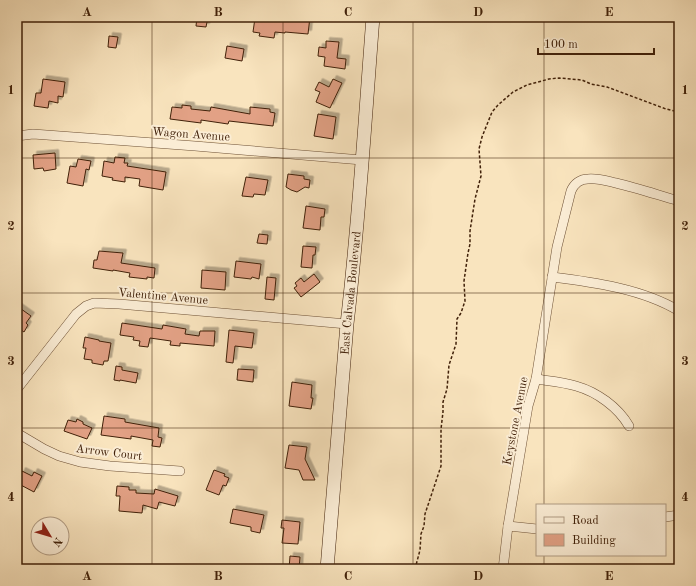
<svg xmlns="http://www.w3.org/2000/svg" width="696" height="586" viewBox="0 0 696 586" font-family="'Old Standard TT',serif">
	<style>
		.building { fill: #e2a185; stroke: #402009; filter: url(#shadow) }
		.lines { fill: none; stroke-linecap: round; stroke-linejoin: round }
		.minor-casing { stroke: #6e5136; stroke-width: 10 }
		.secondary-casing { stroke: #402009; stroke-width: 14 }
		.path { stroke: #402009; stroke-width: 1.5; stroke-dasharray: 3 2; stroke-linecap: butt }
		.minor { stroke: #fbedd5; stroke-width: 9 }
		.secondary { stroke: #fbedd5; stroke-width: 13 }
		.grid { fill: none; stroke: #402009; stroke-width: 1; stroke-opacity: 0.55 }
		.labels { text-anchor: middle; stroke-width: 4; stroke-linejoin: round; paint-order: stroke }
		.street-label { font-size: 12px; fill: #402009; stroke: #fbedd5 }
		.neatline { fill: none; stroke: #402009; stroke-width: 1.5 }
		.grid-label { font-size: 13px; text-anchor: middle; font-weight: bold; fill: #402009 }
	</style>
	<defs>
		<filter id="shadow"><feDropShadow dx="3.5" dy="-3.5" stdDeviation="0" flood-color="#0004"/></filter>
	</defs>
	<rect width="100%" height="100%" fill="#f9e4be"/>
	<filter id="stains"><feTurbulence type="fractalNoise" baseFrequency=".005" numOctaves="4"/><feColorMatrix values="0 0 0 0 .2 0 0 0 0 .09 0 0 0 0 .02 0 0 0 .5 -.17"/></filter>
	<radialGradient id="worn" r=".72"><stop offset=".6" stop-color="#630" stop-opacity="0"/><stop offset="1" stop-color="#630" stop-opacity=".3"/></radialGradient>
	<!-- building -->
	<g class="building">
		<polygon points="197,17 208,17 206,27 196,26"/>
		<polygon points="267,17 310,17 308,34 285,32 285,33 275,32 274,38 259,36 260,33 253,32 255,18 267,19"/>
		<polygon points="109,36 118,37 116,48 108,47"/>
		<polygon points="326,41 339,42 337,58 346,59 345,69 324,66 325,57 318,56 319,47 326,48"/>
		<polygon points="227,46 244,49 242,61 225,58"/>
		<polygon points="43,79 65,82 63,97 58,96 58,103 49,101 48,108 34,106 36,93 41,93"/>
		<polygon points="333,79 342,83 330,108 316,102 320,92 315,90 319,82 329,87"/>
		<polygon points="182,105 191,106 191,109 210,111 211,107 250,114 250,107 270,109 270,112 275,113 273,126 229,121 228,124 201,120 201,123 170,119 172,107 182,108"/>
		<polygon points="318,114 336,117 333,139 314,136"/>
		<polygon points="55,153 56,169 44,171 43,168 34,169 33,155"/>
		<polygon points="115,157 125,158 124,163 128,163 127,166 166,172 163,190 139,186 140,179 125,177 125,182 112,180 113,178 102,176 104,161 114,163"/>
		<polygon points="78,159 91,161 89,170 86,169 83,186 67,183 70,166 76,167"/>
		<polygon points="288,174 304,176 304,179 310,180 309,188 305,187 297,192 291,190 286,187"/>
		<polygon points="246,177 268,180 265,195 254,194 253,197 242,196"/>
		<polygon points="306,206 325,209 324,217 321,217 320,230 303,228"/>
		<polygon points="259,234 268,235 267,244 257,243"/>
		<polygon points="303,246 316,247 315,255 313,255 312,268 301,267"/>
		<polygon points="99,251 123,253 121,263 155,268 154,278 147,277 147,279 129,277 130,273 113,270 113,271 93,268 94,260 97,260"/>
		<polygon points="236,261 261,264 259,279 252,277 251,279 234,277"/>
		<polygon points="202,270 226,272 225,290 201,288"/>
		<polygon points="314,274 320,282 301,297 294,288 297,286 295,283 301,278 304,282"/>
		<polygon points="267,277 276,278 274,300 265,299"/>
		<polygon points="17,306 31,316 26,323 28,325 24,332 21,330 17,335"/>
		<polygon points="122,323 162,329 163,325 186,329 185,334 199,336 200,331 215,331 214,346 180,343 180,346 170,345 171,341 150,338 148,347 139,346 140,341 133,340 134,337 120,335"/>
		<polygon points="229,330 254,333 252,348 235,346 233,363 226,362"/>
		<polygon points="85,337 99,340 99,341 111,343 108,361 104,361 103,365 92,363 92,360 84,359 86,348 83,348"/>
		<polygon points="116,366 122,367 122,370 138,373 136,383 120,380 120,381 114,380"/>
		<polygon points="238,369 254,370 253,382 237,380"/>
		<polygon points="292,382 312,385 311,398 313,398 311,409 289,406"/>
		<polygon points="104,416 125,419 125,422 159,428 158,437 162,438 160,447 152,446 153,440 131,436 131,439 101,435"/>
		<polygon points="77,419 83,422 83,424 92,428 87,439 64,431 68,420 76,422"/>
		<polygon points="289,445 307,447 305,459 315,480 303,480 299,470 285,468"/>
		<polygon points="214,470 225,474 224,476 229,478 226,486 223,485 219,495 206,490"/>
		<polygon points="22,471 32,476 34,472 42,476 34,492 17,483"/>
		<polygon points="117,486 129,487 129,490 136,490 136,493 154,494 155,489 178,496 175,506 159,502 157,509 143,505 142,513 119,511 120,496 116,496"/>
		<polygon points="233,509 264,515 260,533 251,531 251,527 230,523"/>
		<polygon points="282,520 300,522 298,544 282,543 284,528 281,528"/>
		<polygon points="290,556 300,557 299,569 289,569"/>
	</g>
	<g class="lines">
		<defs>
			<g id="minor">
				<polyline points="17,136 33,134 195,146 362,160"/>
				<path d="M552,277c41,5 91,12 127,34"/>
				<path d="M536,379c13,2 27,3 40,7 21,6 42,21 53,40"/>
				<polyline points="17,389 76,314 86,306 94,303 119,304 347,324"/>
				<polyline points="17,433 44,449 59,456 80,462 110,466 180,471"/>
				<polyline points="665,517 679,515"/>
				<polyline points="508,526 537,529"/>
				<path d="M503,569l5,-43 20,-120 8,-27 21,-132 14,-56c3,-7 9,-12 17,-12 9,-1 19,2 28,4 21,5 42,12 63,18"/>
			</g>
			<g id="secondary">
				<path id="s1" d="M327,569l20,-245c12,-102 18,-205 26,-307"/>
			</g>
		</defs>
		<!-- minor casing -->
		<use href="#minor" class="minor-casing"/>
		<!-- secondary casing -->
		<use href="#secondary" class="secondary-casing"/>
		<!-- path -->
		<polyline class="path" points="415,569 420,550 421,534 424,526 425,514 441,466 441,429 443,412 443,402 447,389 449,365 456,344 457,319 461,313 465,301 464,281 468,253 470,244 470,231 475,199 481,176 479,149 482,137 492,112 498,105 513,92 527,85 549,79 559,78 582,80 591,84 607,87 666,109 679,112"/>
		<!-- minor -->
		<use href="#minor" class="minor"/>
		<!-- secondary -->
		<use href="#secondary" class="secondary"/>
	</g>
	<!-- grid -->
	<path class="grid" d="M152,17v552M283,17v552M413,17v552M544,17v488M17,158h662M17,293h662M17,428h662M544,555v14"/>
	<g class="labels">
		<!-- street labels -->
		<g class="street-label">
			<text transform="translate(191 134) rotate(4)" y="4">Wagon Avenue</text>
			<text dy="4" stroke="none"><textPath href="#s1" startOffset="277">East Calvada Boulevard</textPath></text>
			<text transform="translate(163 296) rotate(5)" y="4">Valentine Avenue</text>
			<text transform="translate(515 421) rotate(-79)" y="4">Keystone Avenue</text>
			<text transform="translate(109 452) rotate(7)" y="4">Arrow Court</text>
		</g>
	</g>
	<!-- margin -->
	<rect width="696" height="586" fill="none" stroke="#f9e4be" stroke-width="44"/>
	<!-- legend -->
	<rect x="536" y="504" width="130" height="52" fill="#fbedd5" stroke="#b09b83"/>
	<rect x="544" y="517" width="20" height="6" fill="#fbedd5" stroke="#b09b83"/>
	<text x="572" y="524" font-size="12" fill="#402009">Road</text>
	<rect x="544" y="534" width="20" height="12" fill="#e2a185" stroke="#b09b83"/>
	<text x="572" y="544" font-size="12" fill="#402009">Building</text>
	<!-- north arrow -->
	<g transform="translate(50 536) rotate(128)"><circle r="19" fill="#fbedd5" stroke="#b09b83"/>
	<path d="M0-3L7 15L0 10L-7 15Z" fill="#8f2418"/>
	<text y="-6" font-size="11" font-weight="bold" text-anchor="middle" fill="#402009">N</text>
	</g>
	<!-- scale -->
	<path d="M538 48v6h116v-6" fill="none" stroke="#402009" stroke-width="2"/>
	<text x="544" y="48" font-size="12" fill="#402009" stroke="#fbedd5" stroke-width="3" paint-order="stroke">100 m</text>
	<rect x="22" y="22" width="652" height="542" class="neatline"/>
	<g class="grid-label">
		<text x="87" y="16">A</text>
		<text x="218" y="16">B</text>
		<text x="348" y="16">C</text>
		<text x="478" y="16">D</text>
		<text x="609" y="16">E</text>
		<text x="11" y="94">1</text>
		<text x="685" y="94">1</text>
		<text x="11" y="230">2</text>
		<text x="685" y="230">2</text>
		<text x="11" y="365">3</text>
		<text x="685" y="365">3</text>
		<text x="11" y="501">4</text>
		<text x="685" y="501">4</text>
		<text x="87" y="580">A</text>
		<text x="218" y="580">B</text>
		<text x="348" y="580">C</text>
		<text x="478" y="580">D</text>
		<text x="609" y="580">E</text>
	</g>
	<rect width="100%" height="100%" filter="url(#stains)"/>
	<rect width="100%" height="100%" fill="url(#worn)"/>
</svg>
